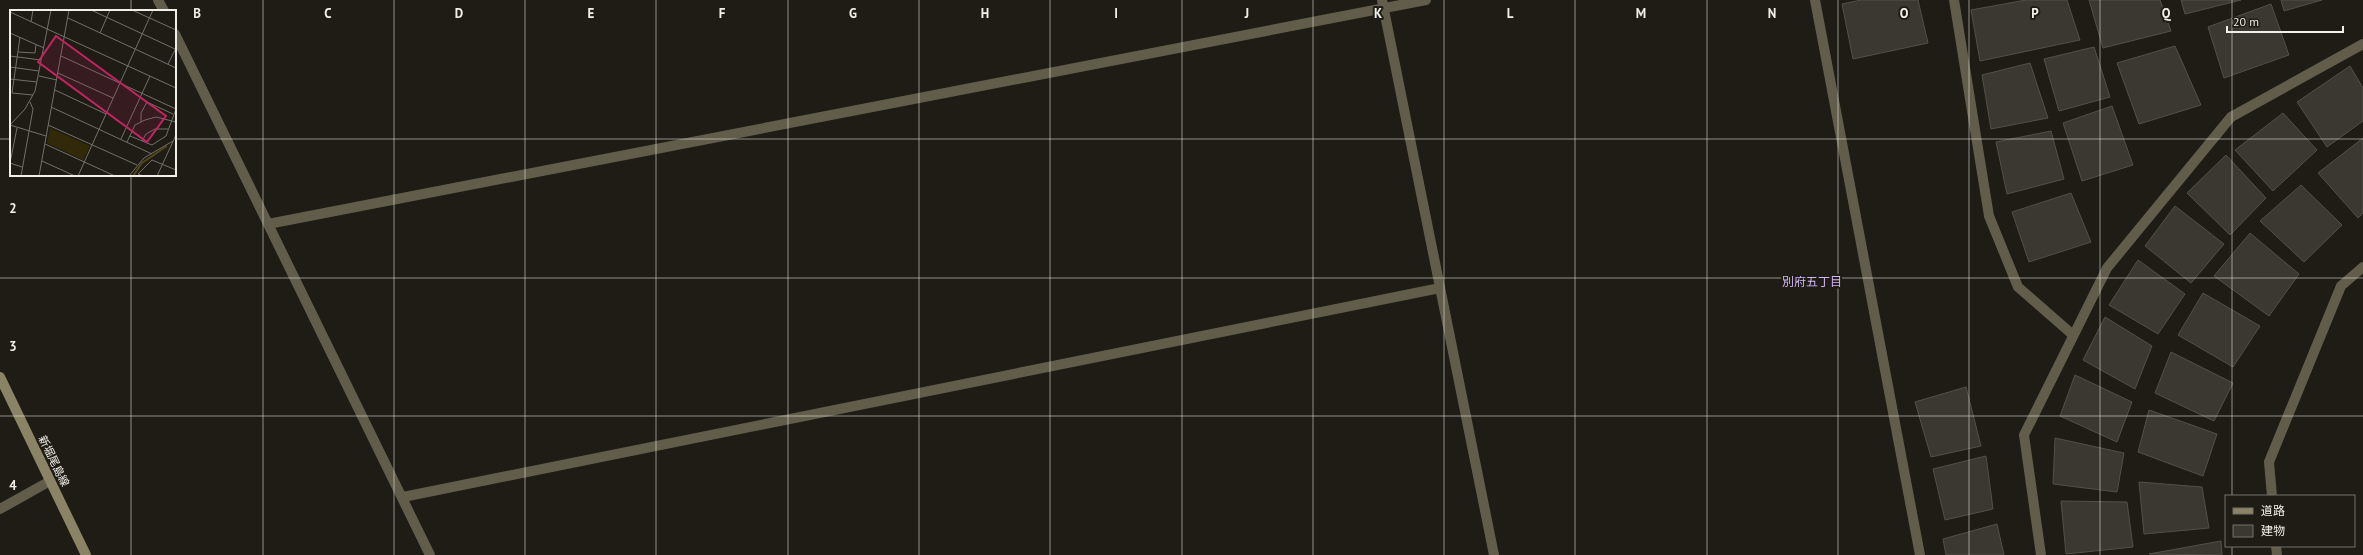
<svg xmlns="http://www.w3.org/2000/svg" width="2363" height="555" viewBox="0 0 2363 555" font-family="'PT Sans','Noto Sans JP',sans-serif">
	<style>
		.building { fill: #3a3830; stroke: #525047 }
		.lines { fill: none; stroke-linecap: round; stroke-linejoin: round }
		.street { stroke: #625d4b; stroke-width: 10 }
		.secondary { stroke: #8b8365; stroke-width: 10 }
		.grid { fill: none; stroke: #f0efe9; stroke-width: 1; stroke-opacity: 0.55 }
		.labels { text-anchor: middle; stroke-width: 4; stroke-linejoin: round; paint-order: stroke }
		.street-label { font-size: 11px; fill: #f0efe9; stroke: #1e1c14 }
		.neighbourhood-label { font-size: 12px; fill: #d6b6fb; stroke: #1e1c14 }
		.inset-river { fill: none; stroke: #514618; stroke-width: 2 }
		.inset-road { fill: none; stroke: #727069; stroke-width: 1 }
		.view { fill: #c42362; fill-opacity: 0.15; stroke: #c42362; stroke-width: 2 }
		.inset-edge { fill: none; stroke: #f0efe9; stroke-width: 2 }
		.grid-label { font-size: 13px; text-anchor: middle; font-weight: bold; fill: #f0efe9; stroke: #1e1c14; stroke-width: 4; stroke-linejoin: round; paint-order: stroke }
	</style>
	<rect width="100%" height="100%" fill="#1e1c14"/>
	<!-- building -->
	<g class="building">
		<polygon points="1861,0 1918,0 1928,43 1853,59 1842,4"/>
		<polygon points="2026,0 2067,0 2080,40 1980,61 1971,10"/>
		<polygon points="2089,0 2160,0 2171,31 2103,48"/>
		<polygon points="2181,0 2241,0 2185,14"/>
		<polygon points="2281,0 2322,0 2284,11"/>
		<polygon points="2271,4 2289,55 2224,78 2208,27"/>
		<polygon points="2175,46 2201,105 2139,124 2117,63"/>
		<polygon points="2094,47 2110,97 2059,111 2044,59"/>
		<polygon points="2030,63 2048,118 1991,129 1982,75"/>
		<polygon points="2350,66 2363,88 2363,121 2327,147 2297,102"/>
		<polygon points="2112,106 2133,165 2082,181 2063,123"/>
		<polygon points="2283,113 2317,150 2273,191 2235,150"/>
		<polygon points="2051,131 2064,179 2007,194 1996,142"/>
		<polygon points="2363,138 2363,213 2358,218 2318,173"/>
		<polygon points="2226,155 2266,198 2230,235 2187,193"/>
		<polygon points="2301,185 2342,225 2304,262 2260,221"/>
		<polygon points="2071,193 2091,242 2029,262 2012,212"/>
		<polygon points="2175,206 2224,244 2191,283 2145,246"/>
		<polygon points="2250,233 2299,274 2269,316 2214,276"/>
		<polygon points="2138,260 2185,294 2158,334 2109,305"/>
		<polygon points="2203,293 2260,326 2233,367 2178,335"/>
		<polygon points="2105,317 2152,346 2135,389 2083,360"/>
		<polygon points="2171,352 2233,383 2214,421 2155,393"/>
		<polygon points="2075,375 2132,402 2117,442 2060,416"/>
		<polygon points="1966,387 1981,446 1931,457 1915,402"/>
		<polygon points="2149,410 2217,434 2203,476 2138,452"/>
		<polygon points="2055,438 2124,453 2117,492 2053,484"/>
		<polygon points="1986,456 1993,509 1945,520 1933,469"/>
		<polygon points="2139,482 2202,487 2209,528 2144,534"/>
		<polygon points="2061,501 2127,502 2133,547 2066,554"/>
		<polygon points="1997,524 2004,555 1946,555 1943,539"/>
		<polygon points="2221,541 2222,555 2149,554"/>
	</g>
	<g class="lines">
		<!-- street -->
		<g class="street">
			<polyline points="158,0 164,11"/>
			<polyline points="1382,0 1494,555"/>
			<polyline points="1815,0 1920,555"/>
			<polyline points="1954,0 1989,216 2018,287 2073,335"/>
			<polyline points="175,34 430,555"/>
			<polyline points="268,224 1426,0"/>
			<polyline points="2272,496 2269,462 2341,286 2363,267"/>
			<polyline points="403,497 1440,288"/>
			<polyline points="0,509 50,481"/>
			<polyline points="2276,546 2277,555"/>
			<polyline points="2041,555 2024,435 2107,268 2231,117 2363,44"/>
		</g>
		<!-- secondary -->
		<polyline class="secondary" points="0,377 86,555"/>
	</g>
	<!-- grid -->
	<path class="grid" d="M131,0v11M263,0v555M394,0v555M525,0v555M656,0v555M788,0v555M919,0v555M1050,0v555M1182,0v555M1313,0v555M1444,0v555M1575,0v555M1707,0v555M1838,0v555M1969,0v555M2100,0v555M2232,0v496M0,139h11M175,139h2188M131,175v380M0,278h2363M0,416h2363M2232,546v9"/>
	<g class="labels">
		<!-- street labels -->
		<g class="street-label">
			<text transform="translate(54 461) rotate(64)" y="4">新堀尾島線</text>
		</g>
		<!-- neighbourhood labels -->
		<g class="neighbourhood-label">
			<text x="1812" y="286">別府五丁目</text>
		</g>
	</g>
	<!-- overview -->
	<g transform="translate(10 10)">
		<rect width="166" height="166" fill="#1e1c14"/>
		<path d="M40,118l40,18 -7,14 -36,-17z" fill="#312907"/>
		<path class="inset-river" d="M123,166l9,-13 25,-17"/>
		<path class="inset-road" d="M81,0l84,39M122,0l44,20M0,2l166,76M58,8l108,50M21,12l2,-12M0,23l34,15M90,23l10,-23M8,42l17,1 1,-8M0,46l31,4M51,46l115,53M158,54l8,-16M0,57l29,4M48,63l55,25M29,66l18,4M0,69l27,3M45,80l51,24M2,83l8,-56M2,83l21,2M41,97l101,47M131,112v-9l6,-11 26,12M0,115l36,11M0,115l15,-16 10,-18 16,-81M38,115l89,40M120,126l22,9 14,-9 10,-27M111,129l29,-63M132,131l4,-7 9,-5h13M117,132l8,-17 10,-5 11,-3 20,5M35,134l70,32M32,151l33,15M0,153l7,-35M0,153l12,4M11,166l12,-67 -3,-7M29,166l30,-166M68,166l75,-166M119,166l15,-18 29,-17M133,166l-5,-2 14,-14 24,10M147,166l19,-41"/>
		<path class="view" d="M46,26l110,80 -19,26 -109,-80z"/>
		<rect width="166" height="166" class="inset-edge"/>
	</g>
	<g class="grid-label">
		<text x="197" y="18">B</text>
		<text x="328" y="18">C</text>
		<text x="459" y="18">D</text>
		<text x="591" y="18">E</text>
		<text x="722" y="18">F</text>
		<text x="853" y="18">G</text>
		<text x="985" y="18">H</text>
		<text x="1116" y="18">I</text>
		<text x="1247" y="18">J</text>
		<text x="1378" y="18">K</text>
		<text x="1510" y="18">L</text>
		<text x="1641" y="18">M</text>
		<text x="1772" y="18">N</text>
		<text x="1904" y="18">O</text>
		<text x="2035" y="18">P</text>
		<text x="2166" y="18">Q</text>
		<text x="13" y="213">2</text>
		<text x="13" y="351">3</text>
		<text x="13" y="490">4</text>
	</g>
	<!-- legend -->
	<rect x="2225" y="495" width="130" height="52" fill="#1e1c14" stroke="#727069"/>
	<rect x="2233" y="508" width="20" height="6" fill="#8b8365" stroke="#727069"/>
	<text x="2261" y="515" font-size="12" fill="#f0efe9">道路</text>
	<rect x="2233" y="525" width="20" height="12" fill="#3a3830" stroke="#727069"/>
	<text x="2261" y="535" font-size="12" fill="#f0efe9">建物</text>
	<!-- scale -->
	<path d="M2227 26v6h116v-6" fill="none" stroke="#f0efe9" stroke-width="2"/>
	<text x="2233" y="26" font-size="12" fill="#f0efe9" stroke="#1e1c14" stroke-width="3" paint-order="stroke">20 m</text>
</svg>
